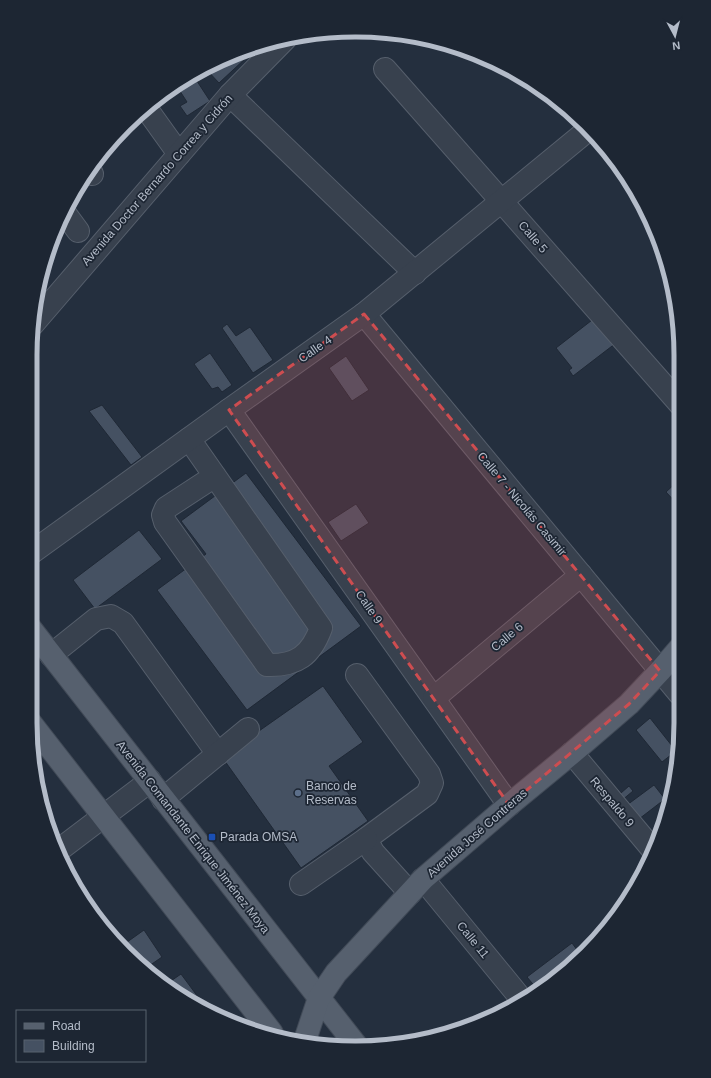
<svg xmlns="http://www.w3.org/2000/svg" width="711" height="1078" viewBox="0 0 711 1078" font-family="Helvetica,sans-serif">
	<style>
		.building { fill: #455162; stroke: #1f2835 }
		.lines { fill: none; stroke-linecap: round; stroke-linejoin: round }
		.minor-casing { stroke: #565f6c; stroke-width: 24 }
		.major-casing { stroke: #414a57; stroke-width: 24 }
		.minor { stroke: #38414e; stroke-width: 22 }
		.major { stroke: #56606e; stroke-width: 22 }
		.marked { fill: #ce4d50; fill-opacity: 0.2; stroke: #ce4d50; stroke-width: 3; stroke-dasharray: 8 5; stroke-linejoin: round }
		.service-dot { fill: #5c6f8a; stroke: #1d2633; stroke-width: 1.5 }
		.transit-dot { fill: #1a4fb4; stroke: #1d2633; stroke-width: 1.5 }
		.labels { text-anchor: middle; stroke-width: 3.5; stroke-linejoin: round; paint-order: stroke }
		.street-label { font-size: 12px; fill: #b4bcc9; stroke: #1d2633 }
		.poi-label { font-size: 12px; fill: #b4bcc9; stroke: #1d2633; text-anchor: start }
		.rim { fill: none; stroke: #b4bcc9; stroke-width: 5 }
	</style>
	<rect width="100%" height="100%" fill="#242f3e"/>
	<!-- building -->
	<g class="building">
		<polygon points="260,45 219,83 205,68 212,63"/>
		<polygon points="193,75 210,101 187,116 180,106 187,102 176,85"/>
		<polygon points="569,110 581,122 575,127 566,115 570,112"/>
		<polygon points="596,317 616,343 573,376 569,370 572,368 556,348"/>
		<polygon points="227,324 236,336 250,327 273,360 253,373 222,328"/>
		<polygon points="210,353 232,385 222,392 218,387 212,389 194,364"/>
		<polygon points="346,356 369,390 352,401 329,368"/>
		<polygon points="102,405 142,457 131,465 89,411"/>
		<polygon points="246,473 361,626 247,710 157,590 206,554 181,521"/>
		<polygon points="680,479 679,506 666,492"/>
		<polygon points="356,504 369,523 341,541 328,522"/>
		<polygon points="139,530 162,559 95,609 73,580"/>
		<polygon points="323,686 363,742 329,766 368,821 301,868 222,757"/>
		<polygon points="650,718 676,751 662,762 636,730"/>
		<polygon points="654,785 665,799 639,819 627,805"/>
		<polygon points="615,786 621,793 629,786 633,791 621,801 610,789"/>
		<polygon points="144,930 162,957 146,968 123,945"/>
		<polygon points="572,943 580,954 537,989 527,977"/>
		<polygon points="181,974 201,1001 198,1004 165,985"/>
	</g>
	<g class="lines">
		<defs>
			<g id="minor">
				<polyline points="385,69 680,404"/>
				<polyline points="230,95 415,273"/>
				<polyline points="146,108 179,154"/>
				<polyline points="90,171 92,174"/>
				<polyline points="64,212 78,231"/>
				<polyline points="364,314 679,693"/>
				<polyline points="33,324 230,95 285,39"/>
				<polyline points="229,410 509,805"/>
				<path d="M189,439l132,189c-10,27 -24,38 -54,37l-102,-143 -2,-7 3,-7 49,-32"/>
				<polyline points="31,553 229,410 364,314 588,130"/>
				<polyline points="51,655 96,619 111,616 123,623 218,754"/>
				<polyline points="357,675 429,774 432,783 427,794 366,839 373,852 410,893"/>
				<polyline points="434,698 581,575"/>
				<polyline points="572,753 653,850"/>
				<polyline points="163,799 248,729"/>
				<polyline points="59,850 150,781"/>
				<polyline points="423,879 523,1001"/>
				<polyline points="301,884 366,839"/>
			</g>
			<g id="major">
				<polyline points="31,629 356,1045"/>
				<polyline points="30,722 272,1033"/>
				<polyline points="305,1040 319,998 336,973 423,879 509,805 572,753 629,704 660,671 679,649"/>
			</g>
		</defs>
		<!-- minor casing -->
		<use href="#minor" class="minor-casing"/>
		<!-- major casing -->
		<use href="#major" class="major-casing"/>
		<!-- minor -->
		<use href="#minor" class="minor"/>
		<!-- major -->
		<use href="#major" class="major"/>
	</g>
	<!-- marked area -->
	<path class="marked" d="M364,314l296,357 -31,33 -120,101 -280,-395z"/>
	<!-- markers -->
	<circle class="service-dot" cx="298" cy="793" r="4"/>
	<rect class="transit-dot" x="208" y="833" width="8" height="8" rx="2"/>
	<g class="labels">
		<!-- street labels -->
		<g class="street-label">
			<text transform="translate(157 180) rotate(-49)" y="4">Avenida Doctor Bernardo Correa y Cidrón</text>
			<text transform="translate(533 237) rotate(49)" y="4">Calle 5</text>
			<text transform="translate(315 349) rotate(-35)" y="4">Calle 4</text>
			<text transform="translate(522 504) rotate(50)" y="4">Calle 7 - Nicolás Casimir</text>
			<text transform="translate(369 607) rotate(55)" y="4">Calle 9</text>
			<text transform="translate(507 637) rotate(-40)" y="4">Calle 6</text>
			<text transform="translate(612 802) rotate(50)" y="4">Respaldo 9</text>
			<text transform="translate(477 833) rotate(-41)" y="4">Avenida José Contreras</text>
			<text transform="translate(193 837) rotate(52)" y="4">Avenida Comandante Enrique Jiménez Moya</text>
			<text transform="translate(473 940) rotate(51)" y="4">Calle 11</text>
		</g>
		<!-- poi labels -->
		<g class="poi-label">
			<text x="306" y="790">Banco de<tspan x="306" dy="14">Reservas</tspan></text>
			<text x="220" y="841">Parada OMSA</text>
		</g>
	</g>
	<!-- crop -->
	<path d="M0 0H711V1078H0ZM355 37H356A318 318 0 0 1 674 355V723A318 318 0 0 1 356 1041H355A318 318 0 0 1 37 723V355A318 318 0 0 1 355 37Z" fill="#1d2633" fill-rule="evenodd"/>
	<path class="rim" d="M355 37H356A318 318 0 0 1 674 355V723A318 318 0 0 1 356 1041H355A318 318 0 0 1 37 723V355A318 318 0 0 1 355 37Z"/>
	<!-- legend -->
	<rect x="16" y="1010" width="130" height="52" fill="#1d2633" stroke="#59626f"/>
	<rect x="24" y="1023" width="20" height="6" fill="#56606e" stroke="#59626f"/>
	<text x="52" y="1030" font-size="12" fill="#b4bcc9">Road</text>
	<rect x="24" y="1040" width="20" height="12" fill="#455162" stroke="#59626f"/>
	<text x="52" y="1050" font-size="12" fill="#b4bcc9">Building</text>
	<!-- north arrow -->
	<g transform="translate(675 36) rotate(173)" stroke="#1d2633" stroke-width="3" paint-order="stroke">
	<path d="M0-3L7 15L0 10L-7 15Z" fill="#b4bcc9"/>
	<text y="-6" font-size="11" font-weight="bold" text-anchor="middle" fill="#b4bcc9">N</text>
	</g>
</svg>
